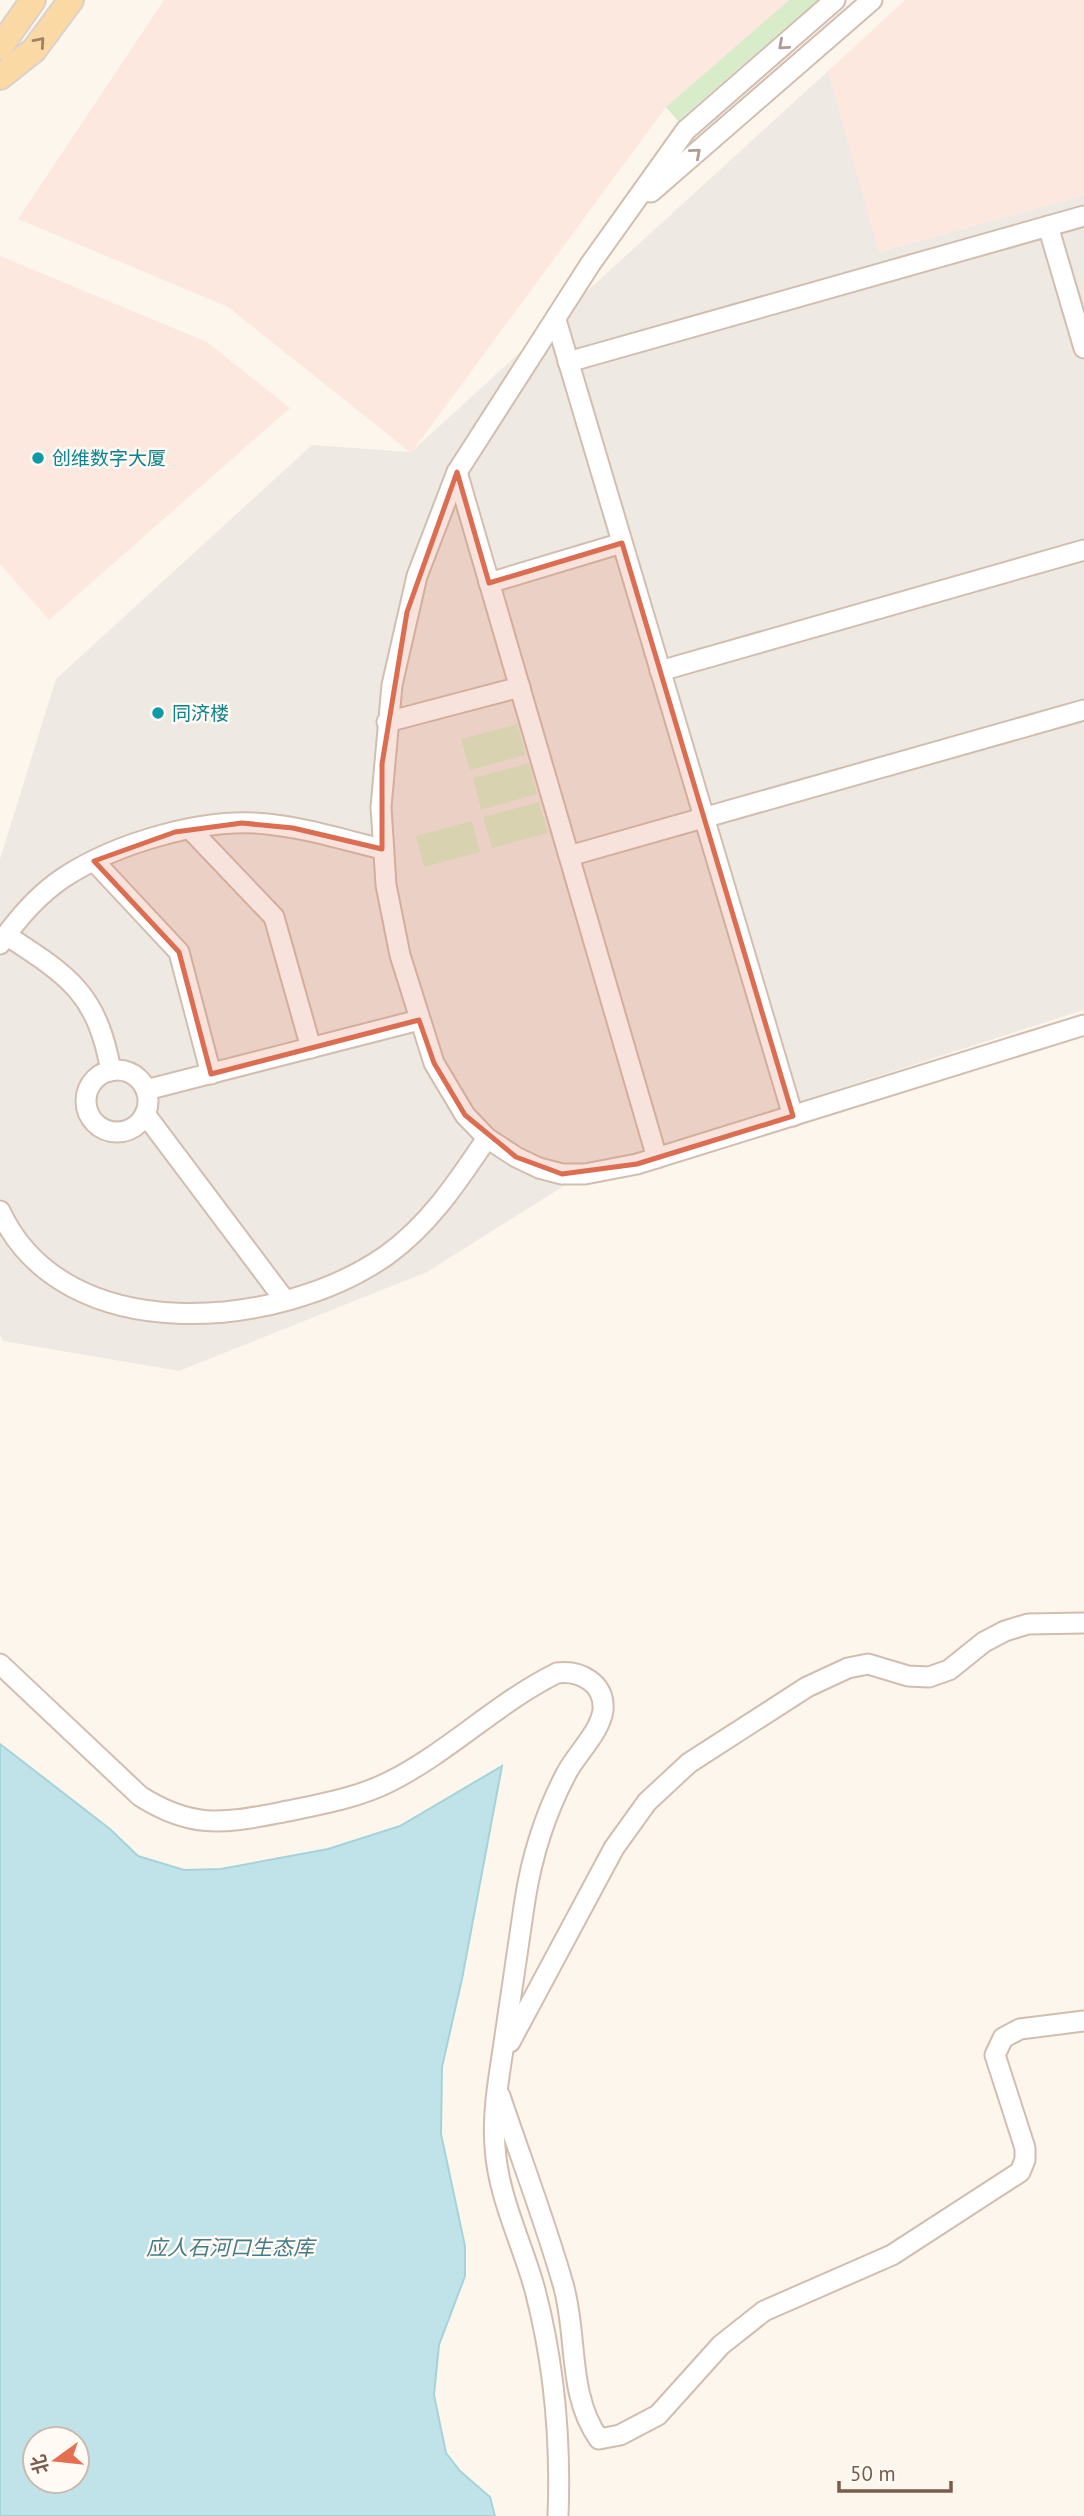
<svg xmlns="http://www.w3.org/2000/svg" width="1084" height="2516" viewBox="0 0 1084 2516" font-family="'PT Sans','Noto Sans SC',sans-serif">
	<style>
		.commercial { fill: #fde8e0 }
		.industrial { fill: #efe9e4 }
		.green { fill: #d8ecc9 }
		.water { fill: #bfe3e8; stroke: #a5d3da; stroke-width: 2; fill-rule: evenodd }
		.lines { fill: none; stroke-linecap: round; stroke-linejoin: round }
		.minor-casing { stroke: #d1beb0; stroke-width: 23 }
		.major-casing { stroke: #dad1cd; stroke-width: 28 }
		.minor { stroke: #fff; stroke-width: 19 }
		.major { stroke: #fbd9a5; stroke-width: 24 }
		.oneway { stroke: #a18267 }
		.oneway2 { stroke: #af9d94 }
		.marked { fill: #dc6d51; fill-opacity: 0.2; stroke: #dc6d51; stroke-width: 5; stroke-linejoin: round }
		.culture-dot { fill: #0f9aa8; stroke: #fffaf3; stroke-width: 2.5 }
		.labels { text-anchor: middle; stroke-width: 5; stroke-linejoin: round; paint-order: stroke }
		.culture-label { font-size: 19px; fill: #0d838f; stroke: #fffaf3; text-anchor: start }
		.water-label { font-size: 21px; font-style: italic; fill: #437c86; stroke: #fffaf3 }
	</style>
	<rect width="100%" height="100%" fill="#fdf6ec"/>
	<!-- commercial -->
	<g class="commercial">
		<polygon points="164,0 789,0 666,107 411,453 228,307 18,219"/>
		<polygon points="905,0 1084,0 1084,195 878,252 828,71"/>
		<polygon points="0,256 207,342 290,408 49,620 0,564"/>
	</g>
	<!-- industrial -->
	<polygon class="industrial" points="828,71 879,252 1084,195 1084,1010 594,1167 427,1272 179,1371 3,1341 0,1334 0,859 56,679 312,445 411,452"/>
	<!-- green -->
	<g class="green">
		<polygon points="789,0 818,0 678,121 666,107"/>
		<polygon points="517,724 526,755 470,770 461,739"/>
		<polygon points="529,763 537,794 481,810 473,778"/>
		<polygon points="539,802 548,833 492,848 483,817"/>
		<polygon points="472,821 480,852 424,867 416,836"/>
	</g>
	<!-- water -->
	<path class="water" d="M0,1744l110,85 28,27 46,14 37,-1 107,-20 72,-23 102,-60 -40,213 -20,88 -1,67 24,112v30l-26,69 -5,50 12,58 14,18 30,26 5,19h-495zM35,2439h42v42h-42z"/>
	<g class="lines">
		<defs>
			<g id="minor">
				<polyline points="835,0 686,130 591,263 457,472 417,576 392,685 381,807 386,885 400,955 434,1063 465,1115 487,1138 516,1157 539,1168 562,1174 585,1174 637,1164 1084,1025"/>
				<polyline points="651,192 872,0"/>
				<polyline points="1048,226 1084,348"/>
				<polyline points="556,320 793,1116"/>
				<polyline points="568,362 1084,216"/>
				<polyline points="457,472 657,1158"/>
				<polyline points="489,583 622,543"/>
				<polyline points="660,671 1084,550"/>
				<polyline points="387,722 520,687"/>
				<polyline points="191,830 274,917 311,1048"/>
				<polyline points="569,856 1084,710"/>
				<polyline points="94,861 179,952 211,1074"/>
				<path d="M6,935c63,41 91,58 105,136"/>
				<path d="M0,944c17,-25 38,-49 63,-66 53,-35 141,-61 204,-54 39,4 77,16 115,25"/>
				<circle cx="117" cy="1101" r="31"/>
				<polyline points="146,1090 419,1020"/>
				<polyline points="145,1114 284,1299"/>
				<path d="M0,1211c64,139 281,119 387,44 43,-31 71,-74 100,-117"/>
				<path d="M0,1664l140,132c50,32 81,28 138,17 38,-8 78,-14 113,-32 59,-30 107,-79 166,-108 23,-3 48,10 46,37 -3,23 -27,44 -37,64 -21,40 -34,81 -41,126 -7,45 -13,91 -20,136 -5,37 -13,73 -10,111 3,50 27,95 40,143 19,73 26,150 23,226"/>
				<polyline points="510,2042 614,1848 647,1802 689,1763 807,1687 848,1668 868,1664 908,1676 929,1677 949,1670 984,1642 1005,1631 1028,1624 1084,1623"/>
				<path d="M500,2096c21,63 45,125 63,188 15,51 4,111 36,155l21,-4 38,-20 63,-70 43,-34 128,-56 128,-83 5,-12v-12l-30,-93 8,-17 17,-9 64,-8"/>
			</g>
			<g id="major">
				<polyline points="0,47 33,0"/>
				<polyline points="0,77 34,50 71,0"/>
			</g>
		</defs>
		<!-- minor casing -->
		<use href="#minor" class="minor-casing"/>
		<!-- major casing -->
		<use href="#major" class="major-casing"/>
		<!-- minor -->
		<use href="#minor" class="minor"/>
		<!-- major -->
		<use href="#major" class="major"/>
	</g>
	<!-- one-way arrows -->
	<defs><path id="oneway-chevron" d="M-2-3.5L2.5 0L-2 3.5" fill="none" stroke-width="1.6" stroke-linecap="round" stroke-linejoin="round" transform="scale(1.75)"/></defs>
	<use class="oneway" href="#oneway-chevron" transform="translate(40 42) rotate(-49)"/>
	<g class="oneway2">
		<use href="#oneway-chevron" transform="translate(783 45) rotate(139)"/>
		<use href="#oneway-chevron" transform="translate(696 153) rotate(-41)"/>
	</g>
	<!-- marked area -->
	<path class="marked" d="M457,472l32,111 133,-40 171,573 -156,48 -75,10 -46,-17 -51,-42 -31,-52 -15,-43 -208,54 -32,-122 -85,-91 81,-29 67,-9 51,5 89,21v-85l25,-152z"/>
	<!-- markers -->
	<g class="culture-dot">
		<circle cx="38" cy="458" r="7"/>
		<circle cx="158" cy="713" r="7"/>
	</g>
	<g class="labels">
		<!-- culture labels -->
		<g class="culture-label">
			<text x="52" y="465">创维数字大厦</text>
			<text x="172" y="720">同济楼</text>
		</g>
		<!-- water labels -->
		<g class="water-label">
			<text x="230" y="2255">应人石河口生态库</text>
		</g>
	</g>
	<!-- north arrow -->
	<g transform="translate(56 2460) rotate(255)"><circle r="33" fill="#fffaf3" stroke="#cabbb1" stroke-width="2"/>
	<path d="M0-5L12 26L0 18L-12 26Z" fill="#e76f51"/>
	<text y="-10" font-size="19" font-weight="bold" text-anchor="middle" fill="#7a5c4d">北</text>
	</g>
	<!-- scale -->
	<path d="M839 2481v10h112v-10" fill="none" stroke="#7a5c4d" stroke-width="3.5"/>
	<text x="850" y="2481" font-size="21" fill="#7a5c4d" stroke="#fffaf3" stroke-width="5" paint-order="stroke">50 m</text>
</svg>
